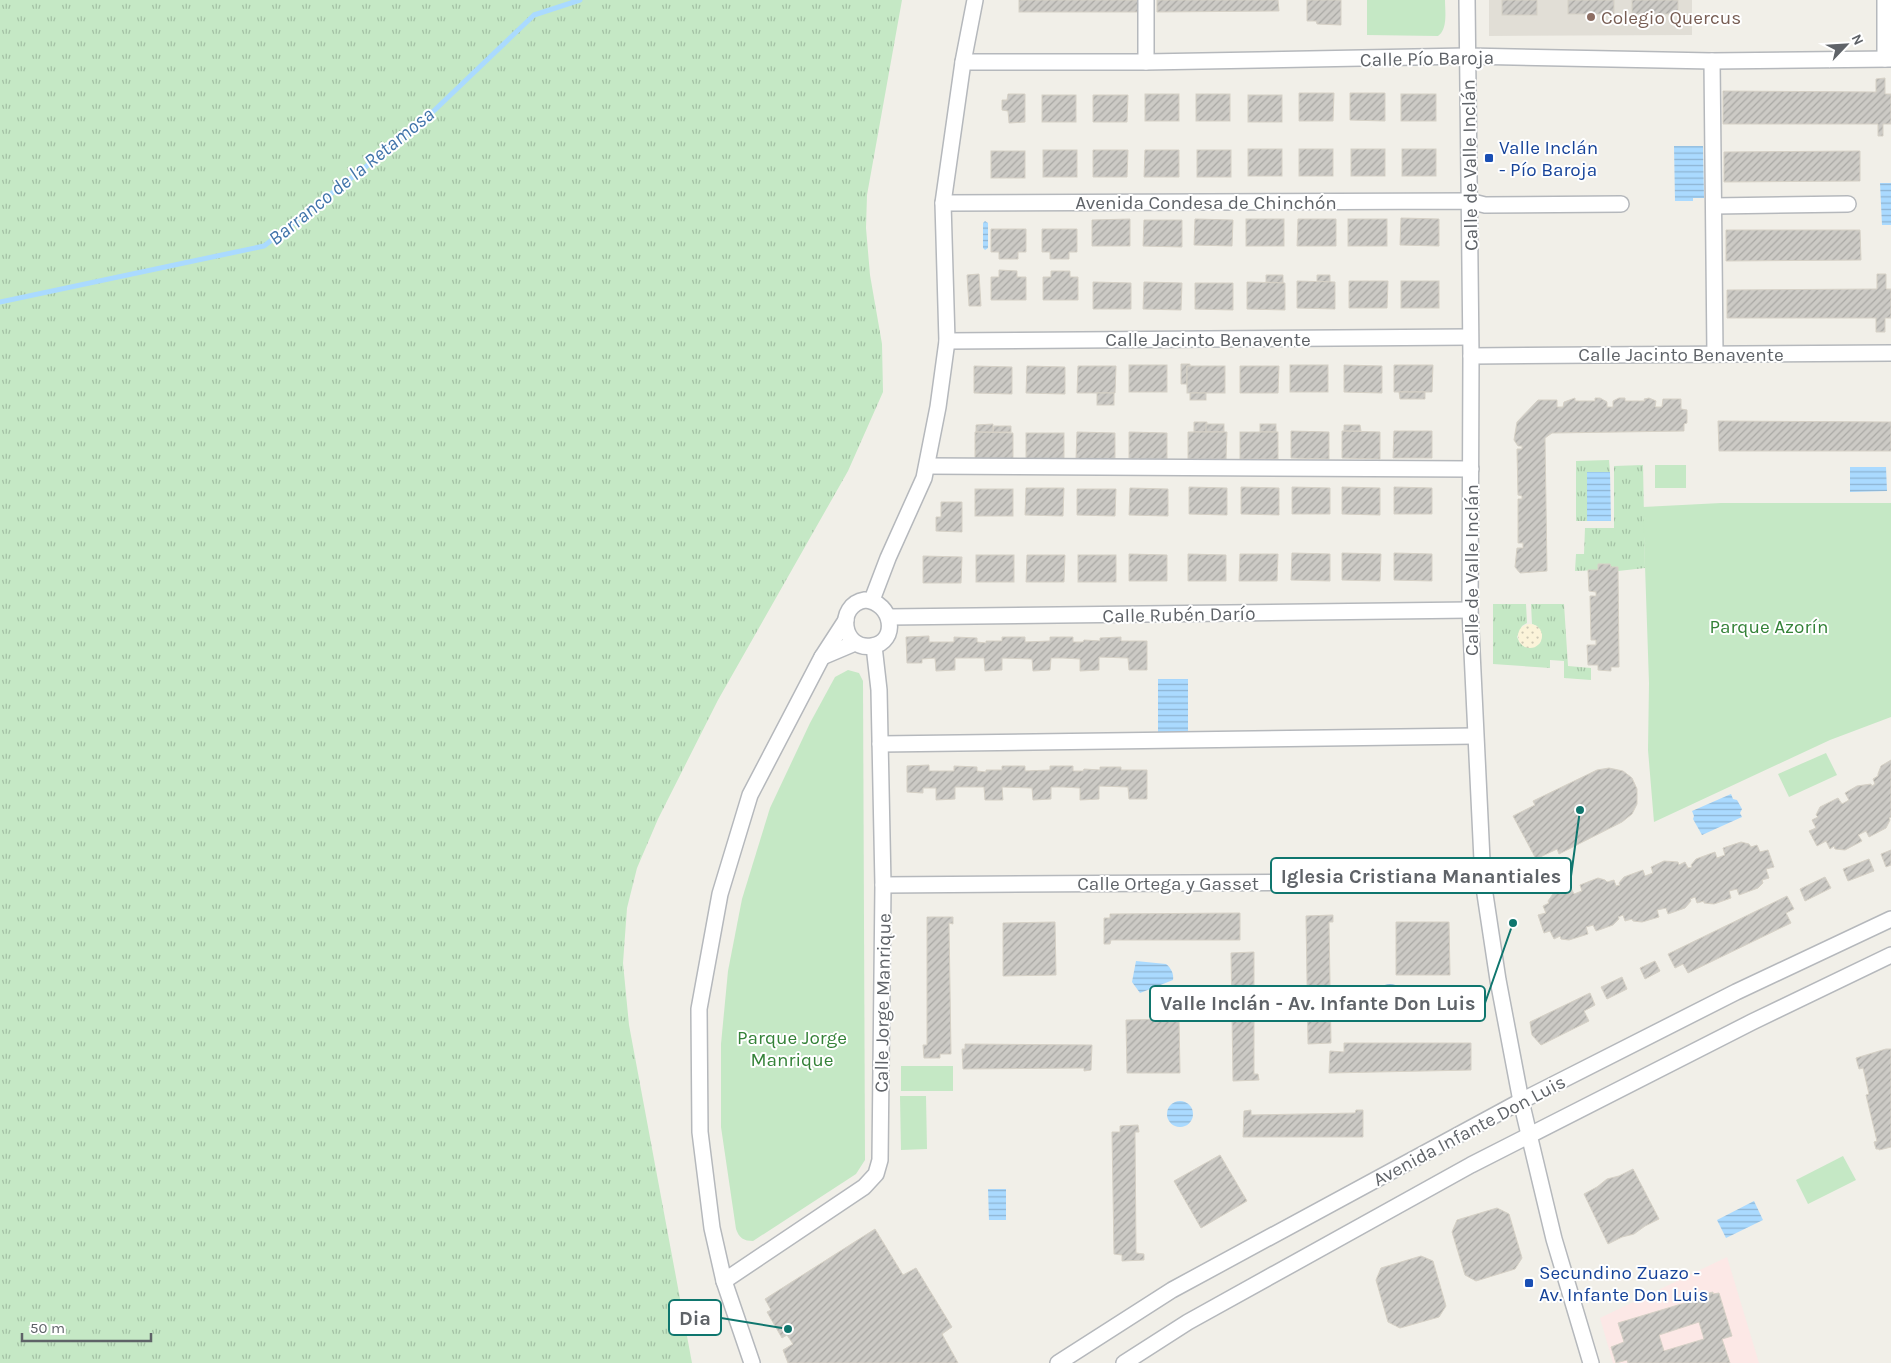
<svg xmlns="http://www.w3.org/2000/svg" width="1891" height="1363" viewBox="0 0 1891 1363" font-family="Karla,sans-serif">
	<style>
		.education { fill: #e1ded6 }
		.medical { fill: #fce8e6 }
		.grass { fill: url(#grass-tufts) }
		.sand { fill: url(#sand-dots) }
		.park { fill: #c5e8c5 }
		.water { fill: url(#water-rules) }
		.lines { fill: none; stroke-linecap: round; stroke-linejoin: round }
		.stream { stroke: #aadaff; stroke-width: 5 }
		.building { fill: url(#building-hatch); stroke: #d6d1c6; fill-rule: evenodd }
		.street-casing { stroke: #b5b8bc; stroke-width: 18 }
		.street { stroke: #fff; stroke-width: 15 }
		.education-dot { fill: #8d6e63; stroke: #fff; stroke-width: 2 }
		.transit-dot { fill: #1a4fb4; stroke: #fff; stroke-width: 2 }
		.labels { text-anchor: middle; stroke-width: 4; stroke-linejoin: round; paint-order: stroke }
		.education-label { font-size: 19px; fill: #785e54; stroke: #fff; text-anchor: start }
		.street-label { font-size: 19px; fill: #5f6368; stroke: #fff }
		.transit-label { font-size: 19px; fill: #164399; stroke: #fff; text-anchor: start }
		.park-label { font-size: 19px; fill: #348238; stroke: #fff }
		.water-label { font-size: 20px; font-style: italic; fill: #4174aa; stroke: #fff }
		.leader { fill: none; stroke: #0f766e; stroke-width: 2 }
		.callout-dot { fill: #0f766e; stroke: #fff; stroke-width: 2 }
		.callout { fill: #fff; stroke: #0f766e; stroke-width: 2 }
		.callout-label { font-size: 20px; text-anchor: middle; font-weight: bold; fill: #5f6368 }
	</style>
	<defs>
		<pattern id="grass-tufts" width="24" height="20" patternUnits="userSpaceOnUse" patternTransform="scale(1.25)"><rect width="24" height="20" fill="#c5e8c5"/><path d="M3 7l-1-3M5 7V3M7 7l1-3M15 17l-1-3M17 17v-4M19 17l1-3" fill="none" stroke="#a3c0a4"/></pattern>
		<pattern id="sand-dots" width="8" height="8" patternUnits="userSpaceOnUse" patternTransform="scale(1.25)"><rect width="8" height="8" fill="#fbf3d9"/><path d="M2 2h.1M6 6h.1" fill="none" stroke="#cec8b4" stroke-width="1.8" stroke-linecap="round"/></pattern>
		<pattern id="water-rules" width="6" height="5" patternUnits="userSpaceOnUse" patternTransform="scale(1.25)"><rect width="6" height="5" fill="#aadaff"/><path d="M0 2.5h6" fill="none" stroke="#8eb4d2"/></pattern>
		<pattern id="building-hatch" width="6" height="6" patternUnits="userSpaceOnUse" patternTransform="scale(1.25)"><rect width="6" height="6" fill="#cccac5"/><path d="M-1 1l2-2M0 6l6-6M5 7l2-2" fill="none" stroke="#a9a8a4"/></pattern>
	</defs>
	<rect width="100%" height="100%" fill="#f1efe8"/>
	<!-- education -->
	<polygon class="education" points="1489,0 1692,0 1692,35 1489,36"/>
	<!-- medical -->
	<polygon class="medical" points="1727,1257 1759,1363 1613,1363 1600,1318"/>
	<!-- grass -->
	<g class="grass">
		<polygon points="0,0 902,0 867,195 866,228 870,275 882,344 883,392 848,471 718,700 658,819 637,868 627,908 623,963 629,1025 692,1363 0,1363"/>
		<polygon points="1609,460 1610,472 1587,472 1587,521 1576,521 1576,461"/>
		<polygon points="1643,465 1645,568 1618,571 1598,564 1598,570 1575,571 1576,554 1584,554 1585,528 1614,528 1614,466"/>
		<polygon points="1493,604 1526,604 1527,623 1522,626 1517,637 1520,643 1533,647 1540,643 1542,635 1537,626 1532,624 1531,604 1564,604 1568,666 1591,668 1591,680 1564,678 1564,661 1550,660 1550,668 1493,664"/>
	</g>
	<!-- sand -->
	<circle class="sand" cx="1530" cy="636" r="12"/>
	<!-- park -->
	<g class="park">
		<path d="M1367,0h78c0,11 3,29 -7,36l-71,-1z"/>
		<rect x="1655" y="465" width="31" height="23"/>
		<polygon points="1721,503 1891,503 1891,717 1830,740 1654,822 1648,750 1649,683 1643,507"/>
		<path d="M848,670l11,3 4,8 2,479 -9,14 -103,67c-9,0 -14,-3 -17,-12l-15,-102v-83l7,-73 14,-72 28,-91 40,-85 25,-46z"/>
		<polygon points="1826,753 1837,775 1789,797 1778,774"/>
		<rect x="901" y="1066" width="52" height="25"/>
		<polygon points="900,1096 926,1096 927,1149 901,1150"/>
		<polygon points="1843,1156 1856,1180 1808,1204 1796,1180"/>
	</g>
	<!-- water -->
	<g class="water">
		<polygon points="1674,146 1703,146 1704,198 1693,198 1693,201 1675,201"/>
		<polygon points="1880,183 1891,183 1891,225 1882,225"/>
		<polygon points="985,221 988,223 988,248 985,250 983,248 983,223"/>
		<polygon points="1850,467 1886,467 1887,491 1850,492"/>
		<polygon points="1587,472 1610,472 1611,521 1587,521"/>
		<rect x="1158" y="679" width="30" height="58"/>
		<polygon points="1731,794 1733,799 1737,800 1742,809 1740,813 1742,817 1702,835 1693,819 1694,816 1692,811"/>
		<path d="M1136,961l30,3c5,4 8,10 7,16l-33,13 -8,-11z"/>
		<circle cx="1390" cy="998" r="14"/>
		<circle cx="1180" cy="1114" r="13"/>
		<polygon points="988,1189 1006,1189 1006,1220 989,1220"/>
		<polygon points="1754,1201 1763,1220 1726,1238 1717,1220"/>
	</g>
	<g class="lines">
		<!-- stream -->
		<polyline class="stream" points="0,302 264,246 418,126 534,15 580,0"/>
	</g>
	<!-- building -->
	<g class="building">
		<rect x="1019" y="0" width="121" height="12"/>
		<polygon points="1157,0 1278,0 1279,11 1157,12"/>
		<polygon points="1307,0 1341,0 1341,25 1317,24 1316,21 1307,21"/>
		<rect x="1502" y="0" width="35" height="15"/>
		<rect x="1568" y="0" width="46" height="14"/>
		<rect x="1632" y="0" width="46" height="14"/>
		<polygon points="1885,78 1885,94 1891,94 1891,124 1883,124 1883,136 1878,136 1878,124 1723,124 1723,91 1876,92 1876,79"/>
		<polygon points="1299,93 1334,93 1333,121 1299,121"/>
		<polygon points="1350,93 1385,93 1385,121 1350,120"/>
		<polygon points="1008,94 1025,94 1025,122 1009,123 1008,111 1002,110 1002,100 1007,100"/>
		<rect x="1145" y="94" width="34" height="27"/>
		<rect x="1196" y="94" width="34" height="27"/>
		<rect x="1401" y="94" width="35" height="27"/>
		<rect x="1042" y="95" width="34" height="27"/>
		<polygon points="1093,95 1128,95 1127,122 1093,122"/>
		<rect x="1248" y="95" width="34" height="27"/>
		<rect x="1248" y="149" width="34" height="27"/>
		<rect x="1299" y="149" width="34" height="27"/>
		<rect x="1351" y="149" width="34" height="27"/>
		<rect x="1402" y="149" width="34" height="27"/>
		<rect x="1043" y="150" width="34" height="27"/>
		<polygon points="1093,150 1128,150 1127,177 1093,177"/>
		<polygon points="1145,150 1179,150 1179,177 1144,177"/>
		<rect x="1197" y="150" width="34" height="27"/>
		<rect x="991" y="151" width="34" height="27"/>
		<polygon points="1860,151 1860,181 1724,182 1724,152"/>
		<polygon points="1401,218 1439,219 1439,246 1400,245"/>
		<polygon points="1130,219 1130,246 1092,246 1092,220"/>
		<polygon points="1195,219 1233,220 1232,246 1194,245"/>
		<rect x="1246" y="219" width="38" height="27"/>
		<polygon points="1298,219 1336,219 1336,246 1297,246"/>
		<rect x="1348" y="219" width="39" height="27"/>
		<polygon points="1144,220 1182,220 1182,247 1143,246"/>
		<polygon points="991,229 1026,229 1026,252 1018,252 1018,259 999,259 999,252 991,252"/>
		<polygon points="1042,229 1077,229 1077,252 1069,252 1069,259 1050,259 1050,252 1042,252"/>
		<polygon points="1726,230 1860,230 1861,260 1726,261"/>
		<polygon points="999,270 1017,271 1017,277 1026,277 1026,300 991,300 991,277 999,277"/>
		<polygon points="1051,271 1070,271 1070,277 1078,277 1078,300 1043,300 1043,277 1051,277"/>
		<polygon points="979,274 981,306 969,306 967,275"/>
		<polygon points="1877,274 1886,274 1886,289 1891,289 1891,318 1885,318 1885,332 1876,332 1876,318 1727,318 1727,290 1877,289"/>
		<polygon points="1266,275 1283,275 1283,283 1266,282"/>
		<polygon points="1317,275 1330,275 1330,282 1317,281"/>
		<polygon points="1297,281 1335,282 1335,309 1297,308"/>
		<polygon points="1349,281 1388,281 1387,308 1349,308"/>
		<rect x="1401" y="281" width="38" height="27"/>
		<polygon points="1093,282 1131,283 1131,309 1093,309"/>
		<polygon points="1144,282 1182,283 1181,310 1143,309"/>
		<polygon points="1247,282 1285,283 1285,310 1247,309"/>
		<polygon points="1195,283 1233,283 1233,310 1195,309"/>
		<polygon points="1181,364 1190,364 1190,366 1187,366 1187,384 1181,384"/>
		<rect x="1129" y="365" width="38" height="27"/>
		<rect x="1290" y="365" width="38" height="27"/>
		<polygon points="1344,365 1382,366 1382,393 1344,392"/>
		<polygon points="1394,365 1433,365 1432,392 1394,392"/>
		<polygon points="974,366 1012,367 1012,394 974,393"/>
		<polygon points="1027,366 1065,367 1065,394 1026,393"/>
		<polygon points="1078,366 1116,366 1115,393 1077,393"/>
		<rect x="1187" y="366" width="38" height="27"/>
		<polygon points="1240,366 1279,366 1278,393 1240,393"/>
		<polygon points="1399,392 1425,392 1425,399 1400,399"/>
		<rect x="1097" y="393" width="17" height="12"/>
		<rect x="1190" y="393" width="16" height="7"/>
		<polygon points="1575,398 1575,401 1595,401 1595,398 1600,398 1607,402 1607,407 1613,407 1613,401 1619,398 1625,398 1625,401 1645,401 1644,399 1649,398 1656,401 1655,407 1662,407 1663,399 1681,399 1681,409 1687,410 1687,423 1684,424 1684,431 1552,433 1545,438 1547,571 1520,573 1515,567 1517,548 1523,548 1523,543 1518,543 1518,499 1522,499 1522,496 1518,495 1517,449 1522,449 1522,446 1518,446 1514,440 1517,422 1538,400 1557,400 1557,407 1563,407 1564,402"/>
		<polygon points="1718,421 1891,422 1891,451 1719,451"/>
		<polygon points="1194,422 1207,422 1206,432 1194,432"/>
		<polygon points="993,424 993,432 976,432 976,425"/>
		<rect x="1206" y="424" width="18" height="8"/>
		<rect x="1260" y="424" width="16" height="8"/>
		<polygon points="1344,425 1360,425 1361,431 1344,431"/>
		<polygon points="994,426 1011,426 1011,432 993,432"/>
		<polygon points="1291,431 1329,432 1329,459 1291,458"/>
		<polygon points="1342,431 1380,432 1380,459 1342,458"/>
		<polygon points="1394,431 1432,431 1432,458 1393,458"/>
		<polygon points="975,432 1013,433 1013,459 975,459"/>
		<polygon points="1077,432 1115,433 1115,459 1076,459"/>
		<polygon points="1129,432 1167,433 1167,459 1129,459"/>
		<polygon points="1188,432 1227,432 1226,459 1188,459"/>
		<rect x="1240" y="432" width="38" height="27"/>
		<rect x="1026" y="433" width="38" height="27"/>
		<polygon points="1189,487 1227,488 1227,515 1189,514"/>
		<polygon points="1241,487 1279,488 1279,515 1241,514"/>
		<polygon points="1292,487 1330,488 1330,514 1292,514"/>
		<polygon points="1342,487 1380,488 1380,515 1342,514"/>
		<polygon points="1394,487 1432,488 1432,514 1394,514"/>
		<polygon points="1026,488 1064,488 1063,516 1025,515"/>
		<polygon points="1130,488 1168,489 1168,516 1129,515"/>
		<rect x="975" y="489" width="38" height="27"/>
		<polygon points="1077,489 1116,489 1115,516 1077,515"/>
		<polygon points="941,502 962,502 962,532 936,531 936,517 941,517"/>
		<polygon points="1292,553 1330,554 1330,581 1291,580"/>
		<polygon points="1342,553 1381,554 1380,581 1342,580"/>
		<polygon points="1394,553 1432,554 1432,581 1394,580"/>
		<polygon points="1129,554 1167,555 1167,581 1129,581"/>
		<polygon points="1188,554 1226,555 1226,581 1188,581"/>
		<polygon points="1240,554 1278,554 1277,581 1239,581"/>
		<rect x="976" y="555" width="38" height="27"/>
		<polygon points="1027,555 1065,555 1064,582 1026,582"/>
		<rect x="1078" y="555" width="38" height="27"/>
		<polygon points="923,556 962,557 961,583 923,583"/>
		<polygon points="1598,564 1610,564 1611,567 1618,567 1619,667 1611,667 1611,671 1598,670 1598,665 1588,665 1587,645 1596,645 1596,640 1591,640 1590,596 1596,596 1596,592 1589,591 1588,570 1598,570"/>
		<polygon points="929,636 929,642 954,642 954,637 977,638 977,642 986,643 986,641 1002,641 1002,637 1025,637 1025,642 1050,641 1050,637 1073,637 1073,642 1083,642 1084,640 1100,641 1100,638 1121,637 1121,641 1147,641 1147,670 1129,670 1128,658 1099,657 1099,670 1080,671 1080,659 1063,658 1051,658 1050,670 1033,671 1032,659 1002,658 1002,670 985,671 984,658 955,658 955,670 936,671 935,658 922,659 922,663 907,663 906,637"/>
		<polygon points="1891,760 1891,817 1889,818 1890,820 1886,828 1869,837 1866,831 1858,835 1862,841 1845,850 1835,849 1834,846 1830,849 1826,841 1817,846 1809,831 1816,828 1812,820 1818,817 1816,815 1820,807 1838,798 1842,804 1849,800 1845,793 1857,786 1871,784 1872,786 1875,784 1873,779 1878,776 1878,774 1881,766"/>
		<polygon points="929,765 929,771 954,771 954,766 977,767 977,771 986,772 986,770 1002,770 1002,766 1025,766 1025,771 1050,770 1050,766 1073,766 1073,771 1083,771 1084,769 1100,770 1100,767 1121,767 1121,770 1147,770 1147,799 1129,799 1128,787 1099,786 1099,799 1080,800 1080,788 1063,787 1051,787 1051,799 1033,800 1032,788 1002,787 1003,800 985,800 984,787 955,787 955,799 936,800 936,788 923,788 923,793 907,792 907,766"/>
		<polygon points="1609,768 1623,771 1632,778 1637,789 1637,804 1632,814 1622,822 1559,854 1557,849 1536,859 1513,816 1535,805 1533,801 1597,770"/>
		<polygon points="1741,842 1749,844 1751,847 1757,845 1760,852 1768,850 1774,867 1766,869 1769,878 1762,880 1763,883 1758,888 1739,895 1737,889 1729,891 1731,898 1714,904 1704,903 1704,901 1697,903 1695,897 1690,899 1691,901 1685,908 1668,914 1666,908 1657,910 1659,917 1642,922 1633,921 1632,919 1625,921 1623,915 1618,917 1619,919 1613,925 1596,931 1593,925 1586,927 1588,934 1569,940 1561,939 1560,936 1554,939 1550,931 1544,933 1538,915 1546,913 1543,906 1549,903 1548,901 1553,894 1571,888 1574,894 1582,891 1580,885 1598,878 1605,880 1607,882 1614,880 1616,886 1620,885 1619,883 1624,877 1643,870 1645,876 1653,873 1651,867 1664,861 1678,862 1679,865 1685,862 1688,868 1692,867 1691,865 1696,859 1715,852 1717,858 1725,855 1723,848"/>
		<polygon points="1891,850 1891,865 1886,867 1881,854"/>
		<polygon points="1869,859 1874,871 1848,881 1843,869"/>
		<polygon points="1825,877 1831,888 1805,901 1800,889"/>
		<polygon points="1787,896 1794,909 1786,913 1791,923 1688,973 1683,964 1675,968 1668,954"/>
		<polygon points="1240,913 1240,940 1111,940 1110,944 1104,944 1104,918 1110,918 1110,914"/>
		<polygon points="1333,915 1333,922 1329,922 1331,1043 1308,1044 1306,916"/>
		<polygon points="927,917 953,917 953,924 949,923 951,1054 940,1054 940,1058 924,1058 923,1045 927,1045"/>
		<polygon points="1055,922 1056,975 1003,976 1003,923"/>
		<polygon points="1396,922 1449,922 1450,975 1396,975"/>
		<polygon points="1254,952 1254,1074 1258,1074 1259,1080 1233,1081 1231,953"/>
		<polygon points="1655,961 1660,971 1645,979 1640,968"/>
		<polygon points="1622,977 1627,989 1607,999 1601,987"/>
		<polygon points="1590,993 1595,1005 1584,1011 1589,1021 1541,1045 1532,1035 1530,1022"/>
		<polygon points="1179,1019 1180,1073 1127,1073 1126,1020"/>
		<polygon points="1344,1043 1471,1043 1471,1070 1329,1073 1330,1051 1344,1052"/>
		<polygon points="965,1044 1092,1045 1091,1070 1084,1071 1084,1068 963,1069 962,1049 965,1049"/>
		<polygon points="1886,1049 1891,1049 1891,1147 1879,1150 1879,1149 1876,1149 1874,1142 1877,1141 1866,1095 1869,1094 1863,1068 1859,1069 1856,1058"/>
		<polygon points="1251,1110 1251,1115 1355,1113 1356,1110 1363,1110 1363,1137 1243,1137 1244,1111"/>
		<polygon points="1138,1125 1139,1132 1135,1132 1136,1253 1144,1254 1144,1260 1122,1261 1122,1255 1114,1254 1112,1132 1120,1132 1120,1126"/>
		<polygon points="1220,1155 1247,1201 1201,1228 1174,1181"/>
		<polygon points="1633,1169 1659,1219 1645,1226 1634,1234 1622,1237 1608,1244 1584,1194 1597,1187 1607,1179 1619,1176"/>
		<polygon points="1497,1208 1509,1214 1522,1258 1515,1269 1476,1281 1465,1275 1452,1232 1457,1220"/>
		<polygon points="875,1229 903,1275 916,1268 952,1327 942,1334 958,1363 788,1363 783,1350 793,1344 787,1335 782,1338 767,1312 771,1310 765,1299"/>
		<polygon points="1421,1256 1433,1261 1446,1306 1439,1317 1400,1328 1388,1322 1376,1280 1381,1268"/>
		<path d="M1713,1292v2l6,-1 13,43 -10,3 8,24h-102l-1,-3 -11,3 -5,-16 13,-5 -6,-19 80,-24 -1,-3zM1699,1322l5,17 -40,12 -5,-16z"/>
	</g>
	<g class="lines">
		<defs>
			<g id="street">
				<polyline points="1146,0 1146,62"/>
				<polyline points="1467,0 1471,356 1470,610 1483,881 1498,980 1521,1101 1554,1239 1591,1363"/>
				<polyline points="1885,59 1885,0"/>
				<polyline points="1712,61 1715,354"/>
				<polyline points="963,62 1146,62 1467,56 1712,61 1891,59"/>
				<polyline points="943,203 1469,201 1485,205 1621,204"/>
				<polyline points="1714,206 1848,204"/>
				<polyline points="947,341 1470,337"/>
				<polyline points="1471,356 1891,353"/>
				<polyline points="927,466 1471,469"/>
				<path d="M865,600c28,2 34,42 7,46 -30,5 -37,-41 -7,-46z"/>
				<polyline points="872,600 888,558 924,478 938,407 947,341 943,203 963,62 975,0"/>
				<polyline points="889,617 1470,610"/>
				<polyline points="822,657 855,643"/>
				<polyline points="880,744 1475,736"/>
				<polyline points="883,885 1483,881"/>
				<polyline points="724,1281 864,1187 876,1174 880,1160 883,885 879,690 874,646"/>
				<polyline points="752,1363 724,1281 712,1228 700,1132 699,1009 720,894 750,795 822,657 846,620"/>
				<polyline points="1058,1363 1172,1290 1521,1101 1736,992 1891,919"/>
				<polyline points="1124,1363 1188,1322 1471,1165 1752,1022 1891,955"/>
			</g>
		</defs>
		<!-- street casing -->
		<use href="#street" class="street-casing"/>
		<!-- street -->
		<use href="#street" class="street"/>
	</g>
	<!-- markers -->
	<circle class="education-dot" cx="1591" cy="17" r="5"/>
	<g class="transit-dot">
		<rect x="1484" y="153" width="10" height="10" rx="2.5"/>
		<rect x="1524" y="1278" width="10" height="10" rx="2.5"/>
	</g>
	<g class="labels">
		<!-- education labels -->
		<g class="education-label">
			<text x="1601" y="24">Colegio Quercus</text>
		</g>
		<!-- street labels -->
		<g class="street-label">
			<text transform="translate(1427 58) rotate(-1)" y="7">Calle Pío Baroja</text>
			<text transform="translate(1469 165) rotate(-91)" y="7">Calle de Valle Inclán</text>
			<text x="1206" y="209">Avenida Condesa de Chinchón</text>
			<text x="1208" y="346">Calle Jacinto Benavente</text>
			<text x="1681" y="361">Calle Jacinto Benavente</text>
			<text transform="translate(1471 570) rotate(-90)" y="7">Calle de Valle Inclán</text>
			<text transform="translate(1179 614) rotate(-1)" y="7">Calle Rubén Darío</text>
			<text x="1168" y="890">Calle Ortega y Gasset</text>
			<text transform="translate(882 1003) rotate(-89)" y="7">Calle Jorge Manrique</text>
			<text transform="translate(1469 1130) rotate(-28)" y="7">Avenida Infante Don Luis</text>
		</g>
		<!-- transit labels -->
		<g class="transit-label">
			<text x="1499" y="154">Valle Inclán<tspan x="1499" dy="22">- Pío Baroja</tspan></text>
			<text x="1539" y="1279">Secundino Zuazo -<tspan x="1539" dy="22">Av. Infante Don Luis</tspan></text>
		</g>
		<!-- park labels -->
		<g class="park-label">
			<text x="1769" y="633">Parque Azorín</text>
			<text x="792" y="1044">Parque Jorge<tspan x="792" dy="22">Manrique</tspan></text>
		</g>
		<!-- water labels -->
		<g class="water-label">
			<text transform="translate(351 176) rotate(-39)" y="7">Barranco de la Retamosa</text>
		</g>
	</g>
	<!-- callouts -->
	<path class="leader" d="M1580 810L1571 876M1513 923L1485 1003M788 1329L721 1318"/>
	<g class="callout-dot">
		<circle cx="1580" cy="810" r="5"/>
		<circle cx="1513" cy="923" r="5"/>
		<circle cx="788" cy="1329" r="5"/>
	</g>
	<g class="callout">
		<rect x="1271" y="858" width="300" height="35" rx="5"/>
		<rect x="1150" y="986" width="335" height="35" rx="5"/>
		<rect x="669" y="1300" width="52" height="35" rx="5"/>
	</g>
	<g class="callout-label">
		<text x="1421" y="883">Iglesia Cristiana Manantiales</text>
		<text x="1318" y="1010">Valle Inclán - Av. Infante Don Luis</text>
		<text x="695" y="1325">Dia</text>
	</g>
	<!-- north arrow -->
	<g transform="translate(1846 45) rotate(65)" stroke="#ffffff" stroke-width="4" paint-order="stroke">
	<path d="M0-4L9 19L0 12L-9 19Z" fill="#5f6368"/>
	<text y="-8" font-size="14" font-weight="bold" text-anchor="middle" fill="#5f6368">N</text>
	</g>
	<!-- scale -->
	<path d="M22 1333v8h129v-8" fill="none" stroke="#5f6368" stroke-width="2.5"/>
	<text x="30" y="1333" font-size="15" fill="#5f6368" stroke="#ffffff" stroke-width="4" paint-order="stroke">50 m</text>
</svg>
